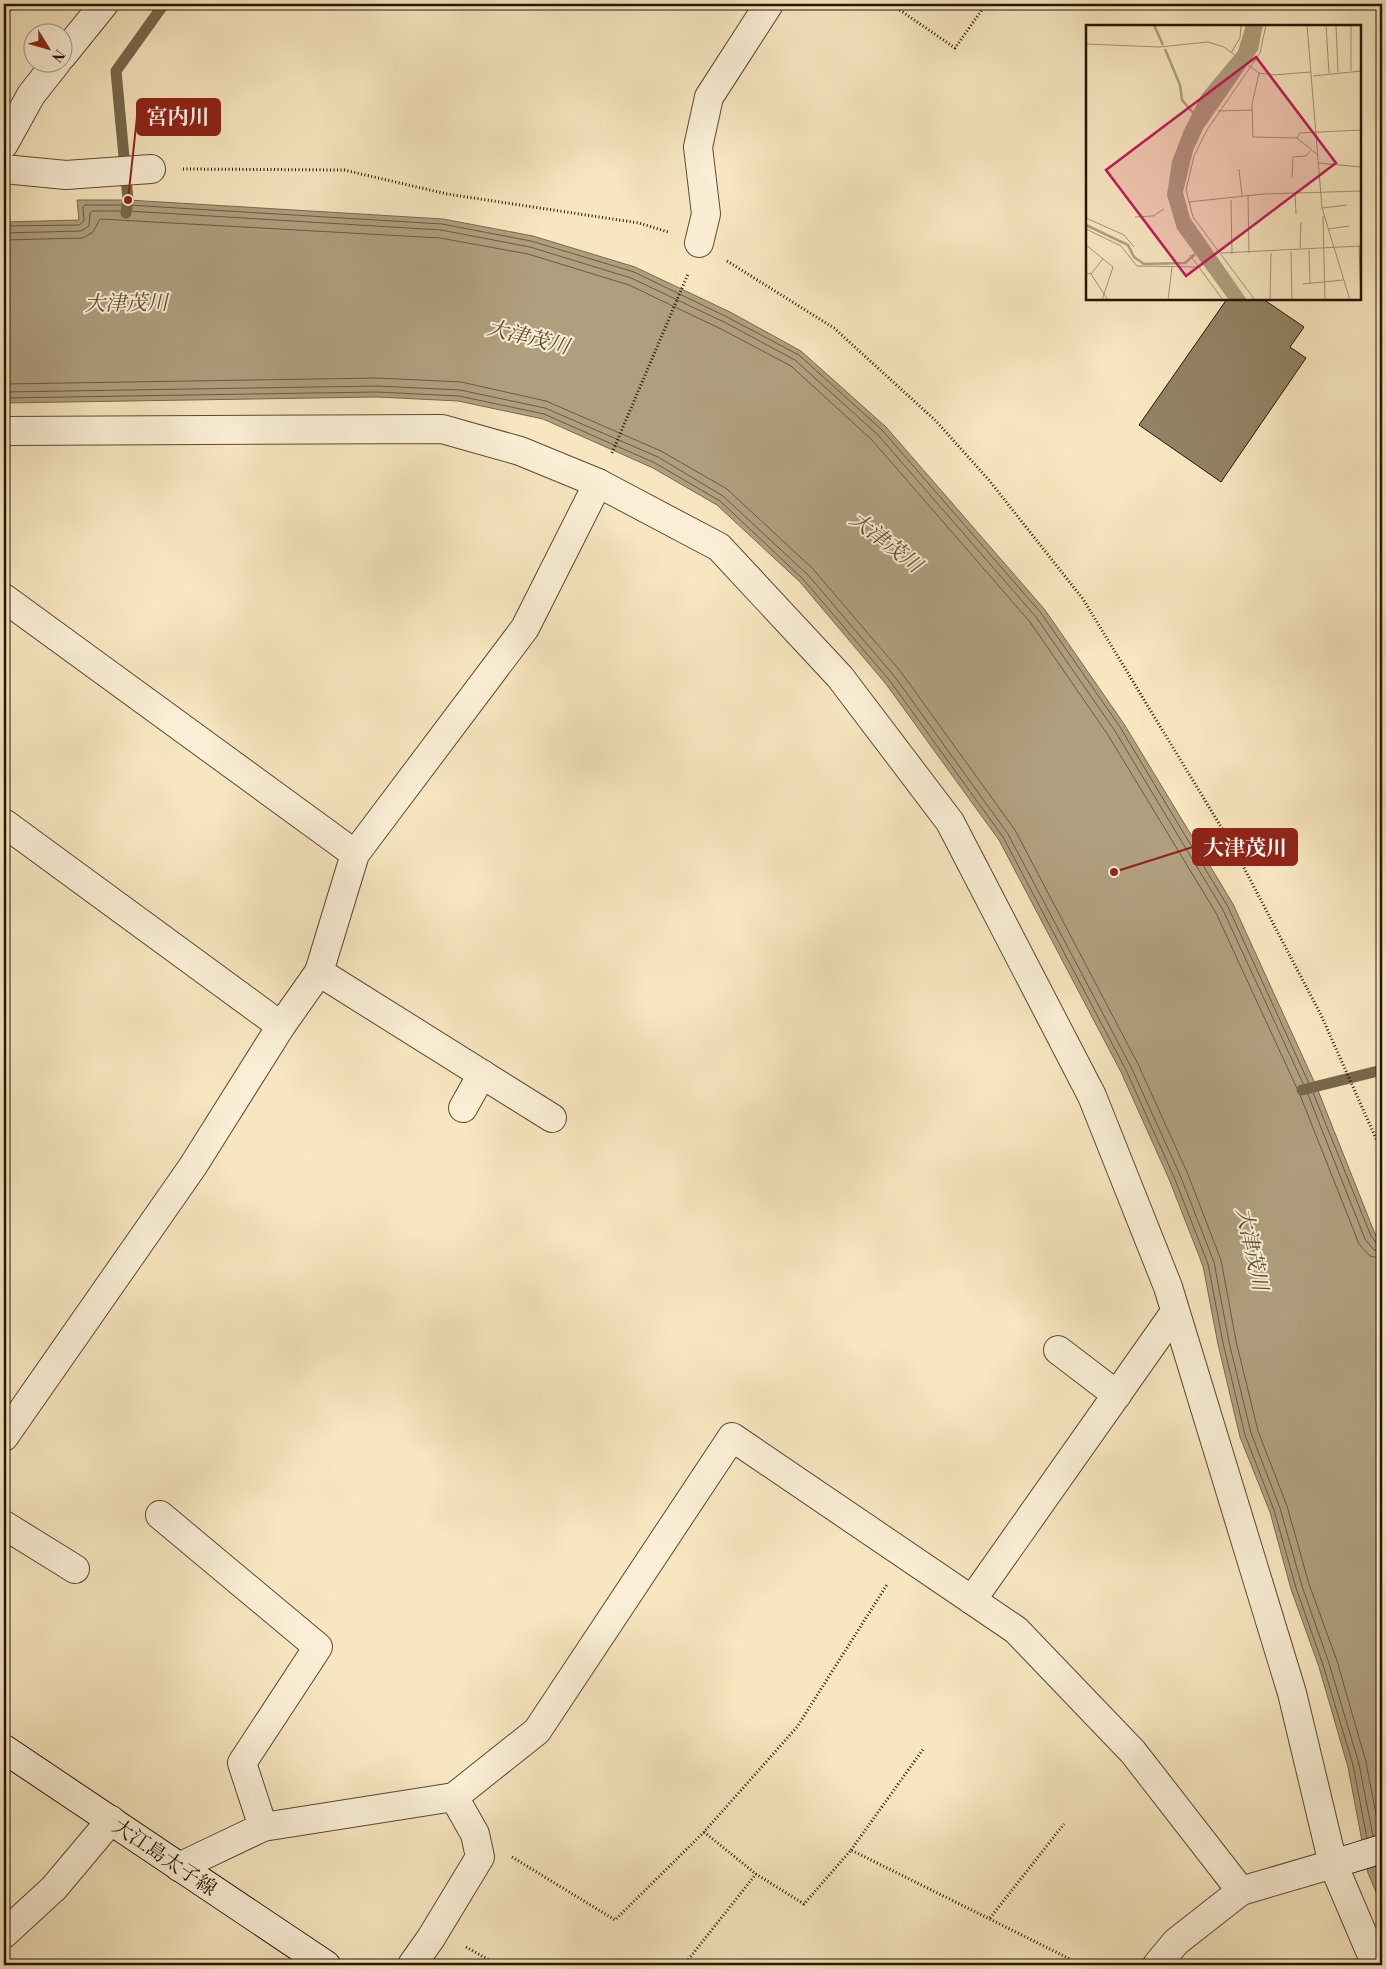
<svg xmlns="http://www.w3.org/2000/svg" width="1386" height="1969" viewBox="0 0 1386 1969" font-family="'Libre Bodoni','Noto Serif JP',serif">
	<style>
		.water { fill: #b09f7f; stroke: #79684c }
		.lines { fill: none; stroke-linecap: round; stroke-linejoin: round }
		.shore { stroke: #6c5a40; stroke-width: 1 }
		.stream { stroke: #79684c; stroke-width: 11 }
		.building { fill: #938264; stroke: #271600 }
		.street-casing { stroke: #5b4a30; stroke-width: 30 }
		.secondary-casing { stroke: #271600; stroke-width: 30 }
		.path { stroke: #271600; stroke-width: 3; stroke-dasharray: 1 2.5; stroke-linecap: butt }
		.street { stroke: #faefd6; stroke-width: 28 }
		.secondary { stroke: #faefd6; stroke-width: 28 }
		.labels { text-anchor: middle; stroke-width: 4; stroke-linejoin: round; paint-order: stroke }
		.street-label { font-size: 20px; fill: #271600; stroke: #faefd6 }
		.water-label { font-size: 21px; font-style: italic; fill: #5e4d33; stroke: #faefd6 }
		.inset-river { fill: none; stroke: #b09f7f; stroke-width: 2.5 }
		.inset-road { fill: none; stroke: #a49373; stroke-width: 1 }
		.view { fill: #c2185b; fill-opacity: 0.15; stroke: #c2185b; stroke-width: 2.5 }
		.inset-edge { fill: none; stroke: #271600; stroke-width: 2.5 }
		.leader { fill: none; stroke: #8f2418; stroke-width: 2 }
		.callout-dot { fill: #8f2418; stroke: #faefd6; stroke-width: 2 }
		.callout { fill: #8f2418; stroke: #8f2418; stroke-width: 2 }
		.callout-label { font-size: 21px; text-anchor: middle; font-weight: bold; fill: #fff }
	</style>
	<rect width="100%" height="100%" fill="#f7e6c0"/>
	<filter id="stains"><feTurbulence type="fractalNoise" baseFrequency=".004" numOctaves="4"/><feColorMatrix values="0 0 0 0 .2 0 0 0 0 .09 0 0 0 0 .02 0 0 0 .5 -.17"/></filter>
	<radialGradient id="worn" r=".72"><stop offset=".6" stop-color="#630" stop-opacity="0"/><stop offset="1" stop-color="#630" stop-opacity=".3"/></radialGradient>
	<!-- water -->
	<polygon class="water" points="77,200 128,200 443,219 533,236 635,267 730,312 801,351 886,427 1045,610 1124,724 1233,904 1317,1088 1375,1234 1382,1242 1382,1906 1368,1873 1348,1767 1319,1667 1291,1589 1270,1512 1240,1437 1218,1344 1203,1266 1169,1179 1121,1072 999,840 886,684 800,582 717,505 653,468 543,419 458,401 377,397 4,403 4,222 79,220"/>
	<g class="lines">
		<!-- shore -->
		<g class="shore">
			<polyline points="4,226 79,225 84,221 83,207 85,205 128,205 442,224 531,241 634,272 727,317 799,355 882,430 1041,613 1120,727 1228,907 1312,1090 1371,1236 1377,1244 1382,1245"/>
			<polyline points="4,233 81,231 89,226 90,213 92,211 128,211 441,230 530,247 631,278 724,322 795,360 878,435 1036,617 1115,731 1223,910 1307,1092 1365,1239 1374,1250 1382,1251"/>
			<polyline points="4,240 83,238 93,232 100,219 440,238 528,254 629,285 721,329 791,366 872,440 1030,622 1108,735 1216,913 1300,1095 1359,1244 1370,1256 1382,1259"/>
			<polyline points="4,384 377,378 461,382 546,401 661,451 727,489 813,569 901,672 1015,830 1138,1064 1187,1172 1221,1260 1236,1341 1258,1431 1287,1506 1309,1584 1337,1661 1366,1762 1380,1835"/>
			<polyline points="4,392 377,386 460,390 545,408 658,457 723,496 808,575 895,677 1008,834 1131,1067 1180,1175 1214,1262 1229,1342 1251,1433 1280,1508 1302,1586 1329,1663 1359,1764 1373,1836"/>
			<polyline points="4,398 377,392 459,396 544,414 655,463 720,501 803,579 890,681 1003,837 1126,1070 1174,1177 1208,1264 1223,1343 1245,1435 1274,1510 1296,1588 1323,1665 1353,1765 1367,1838"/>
		</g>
		<!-- stream -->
		<g class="stream">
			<polyline points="126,213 128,200 116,71 164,4"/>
			<polyline points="1302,1090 1382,1070"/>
		</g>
	</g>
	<!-- building -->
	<polygon class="building" points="1227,299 1263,299 1304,327 1290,347 1306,358 1221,482 1139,425"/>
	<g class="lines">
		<defs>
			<g id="street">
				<polyline points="62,56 104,4"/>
				<polyline points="4,144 31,95 57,62"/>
				<polyline points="4,169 66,175 151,169"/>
				<polyline points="699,243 706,214 698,147 709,97 769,4"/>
				<polyline points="4,431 442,429 520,451 598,483 719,547 840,677 950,822 1092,1096 1168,1287 1292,1693 1333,1864 1376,1965"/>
				<polyline points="4,598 355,854"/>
				<polyline points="4,823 281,1026"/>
				<polyline points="319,972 552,1118"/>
				<polyline points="463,1108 482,1074"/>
				<polyline points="1058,1350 1117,1395"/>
				<polyline points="4,1437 193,1166 281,1026 319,972 355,854 525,628 598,483"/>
				<polyline points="160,1515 318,1647 242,1763 263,1827"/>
				<polyline points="4,1525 75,1569"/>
				<polyline points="972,1600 1175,1312"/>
				<polyline points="179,1867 263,1827 454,1797 537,1731 732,1437 1016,1630 1133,1752 1241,1891"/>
				<polyline points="4,1934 54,1888 111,1820"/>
				<polyline points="412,1965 431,1938 480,1857 475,1834 454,1797"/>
				<polyline points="1157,1965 1176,1942 1241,1891 1333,1864"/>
			</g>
			<g id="secondary">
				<polyline points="4,1749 326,1965"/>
				<polyline points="1333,1864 1382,1849"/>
			</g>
		</defs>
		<!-- street casing -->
		<use href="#street" class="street-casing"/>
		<!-- secondary casing -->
		<use href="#secondary" class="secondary-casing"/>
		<!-- path -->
		<g class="path">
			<polyline points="891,4 955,48 986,4"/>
			<polyline points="183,169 344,170 447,194 639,223 668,232"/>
			<polyline points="727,261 834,328 936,421 988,479 1083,599 1232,845 1321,1015 1382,1152"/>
			<polyline points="612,453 688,274"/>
			<polyline points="704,1832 756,1874 804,1904 851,1850 1082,1965"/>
			<polyline points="851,1850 924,1748"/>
			<polyline points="512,1857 615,1920 704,1832 797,1727 888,1583"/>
			<polyline points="990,1918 1064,1824"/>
			<polyline points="466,1947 498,1965"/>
			<polyline points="684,1965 756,1874"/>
		</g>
		<!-- street -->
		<use href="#street" class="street"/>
		<!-- secondary -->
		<use href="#secondary" class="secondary"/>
	</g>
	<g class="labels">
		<!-- street labels -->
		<g class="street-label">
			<text transform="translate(165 1857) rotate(34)" y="7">大江島太子線</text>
		</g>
		<!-- water labels -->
		<g class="water-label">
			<text transform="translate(126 303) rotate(-1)" y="7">大津茂川</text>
			<text transform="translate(528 337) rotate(14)" y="7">大津茂川</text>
			<text transform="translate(886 542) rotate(38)" y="7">大津茂川</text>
			<text transform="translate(1252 1249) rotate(78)" y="7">大津茂川</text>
		</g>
	</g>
	<!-- overview -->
	<g transform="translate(1086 25)">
		<rect width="275" height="275" fill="#f7e6c0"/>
		<path d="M160,0h17l-5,25 -55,79 -10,22 -10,41 7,26 57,82h-18l-52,-71 -10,-34 5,-34 12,-31 18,-36 36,-43z" fill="#b09f7f"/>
		<path class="inset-river" d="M68,0l9,20M79,24l15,36 2,15 12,14M0,200l42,20 6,12 10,7 41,-1 10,-9"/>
		<path class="inset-road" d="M221,0l15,183 28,92M240,0l3,48M250,0l2,47M265,0v46M0,19l73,3 49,-5 16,5 35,26 14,2 38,-3M145,28l9,-15 1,-13M173,48l-7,32 1,32 44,1 21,17M227,51l48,-5M132,86l34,-1M211,113l3,-5 61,-3M232,138l43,4M153,144l3,27M206,152l1,-20 13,-1 4,-5M209,168l1,21M162,170l1,58M145,175l1,54M102,177l76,-8 97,-3M236,183l25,-3M237,191l2,84M49,192l18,-1 11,-7M0,193l38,17 10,12M0,204l35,17 16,20 62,1M242,204l21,-3M0,220l27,22 -11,33M273,221l2,54M214,223l1,-26M223,225l1,33M205,227l1,48M135,228l140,-7M104,230l33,45M0,248l5,1 17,26M5,249l12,-15M217,259l40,-4M82,275l4,-33M169,275l-62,-83 -7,-27 8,-34 13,-26 53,-77 6,-28M184,275l1,-47"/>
		<path class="view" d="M170,32l80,106 -150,113 -80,-106z"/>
		<rect width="275" height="275" class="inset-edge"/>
	</g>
	<!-- callouts -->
	<path class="leader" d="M128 200L137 117M1114 872L1193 847"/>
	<g class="callout-dot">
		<circle cx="128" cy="200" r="5"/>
		<circle cx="1114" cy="872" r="5"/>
	</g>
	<g class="callout">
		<rect x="137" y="99" width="83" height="36" rx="5"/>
		<rect x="1193" y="829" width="104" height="36" rx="5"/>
	</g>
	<g class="callout-label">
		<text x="178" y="124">宮内川</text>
		<text x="1245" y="855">大津茂川</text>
	</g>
	<!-- margin -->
	<rect width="1386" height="1969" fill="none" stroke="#f7e6c0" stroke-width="20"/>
	<rect x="5" y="5" width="1376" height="1959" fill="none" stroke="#271600" stroke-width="2.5"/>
	<rect x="10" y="10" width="1366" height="1949" fill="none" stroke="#271600"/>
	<!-- north arrow -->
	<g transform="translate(48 48) rotate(127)"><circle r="24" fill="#faefd6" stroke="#a69880"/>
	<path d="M0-4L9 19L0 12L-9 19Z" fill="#8f2418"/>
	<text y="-8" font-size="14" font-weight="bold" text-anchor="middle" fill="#271600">N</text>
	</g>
	<rect width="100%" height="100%" filter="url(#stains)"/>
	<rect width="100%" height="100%" fill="url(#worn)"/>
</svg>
